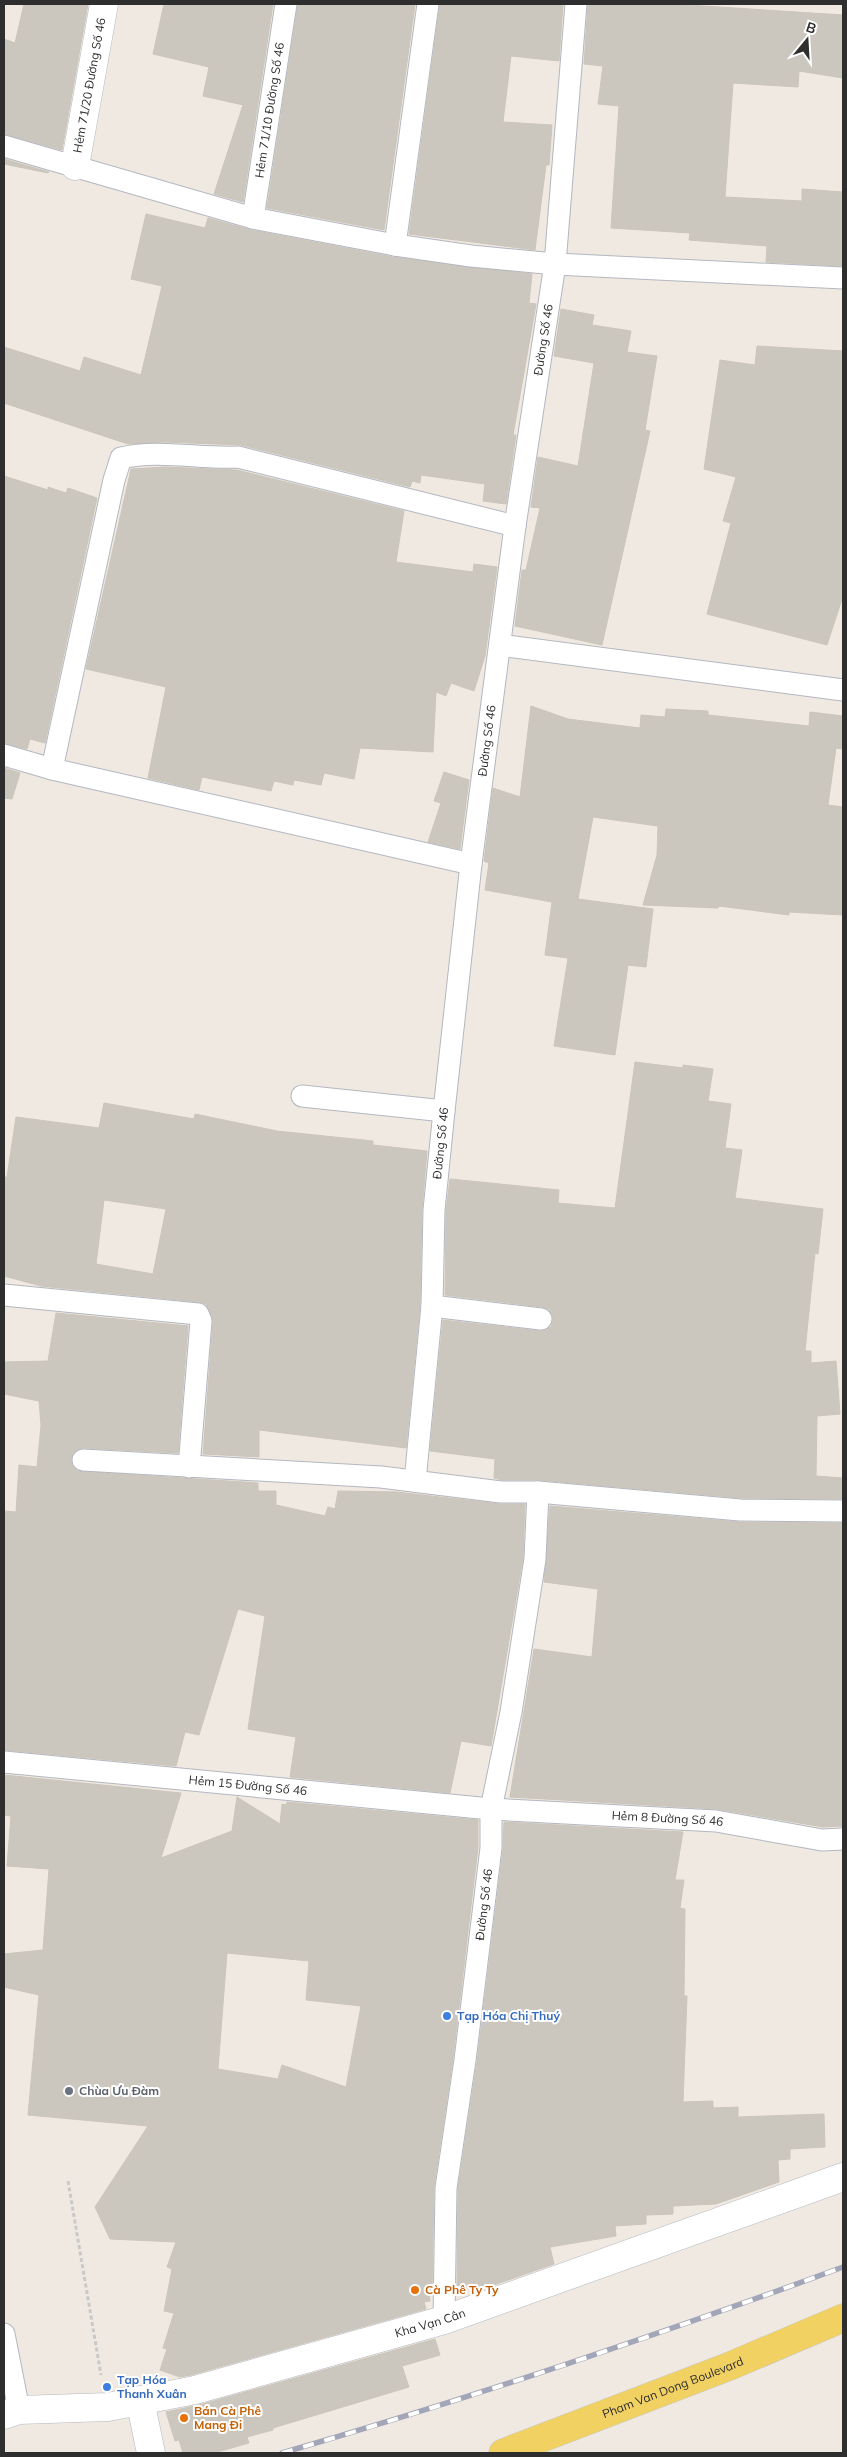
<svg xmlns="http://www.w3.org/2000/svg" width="847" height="2457" viewBox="0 0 847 2457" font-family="Mulish,sans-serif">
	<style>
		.building { fill: #cbc7bf; stroke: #cbc5ba; fill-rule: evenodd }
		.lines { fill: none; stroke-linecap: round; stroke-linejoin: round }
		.lane-casing { stroke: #b4b7c1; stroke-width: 23 }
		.street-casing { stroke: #b4b7c1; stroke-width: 29 }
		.primary-casing { stroke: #c9c9c9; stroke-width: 29 }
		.path { stroke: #c9c9c9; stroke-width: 3; stroke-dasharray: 4 2.5; stroke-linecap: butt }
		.lane { stroke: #fff; stroke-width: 21 }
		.street { stroke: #fff; stroke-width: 28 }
		.primary { stroke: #f2d163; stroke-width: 28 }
		.rail-casing { stroke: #a3a6b8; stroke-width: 5.5 }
		.rail { stroke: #fff; stroke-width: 4; stroke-dasharray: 11; stroke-linecap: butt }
		.shop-dot { fill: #3f7fe0; stroke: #fff; stroke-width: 2 }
		.worship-dot { fill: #6b7280; stroke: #fff; stroke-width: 2 }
		.food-dot { fill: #e8710a; stroke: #fff; stroke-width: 2 }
		.labels { text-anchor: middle; stroke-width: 4; stroke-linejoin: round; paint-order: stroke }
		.street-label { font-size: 12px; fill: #2e2e2e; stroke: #fff }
		.shop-label { font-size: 12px; font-weight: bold; fill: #366cbe; stroke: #fff; text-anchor: start }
		.worship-label { font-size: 12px; font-weight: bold; fill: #5b616d; stroke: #fff; text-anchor: start }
		.food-label { font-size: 12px; font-weight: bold; fill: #c56008; stroke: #fff; text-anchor: start }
	</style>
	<rect width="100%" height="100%" fill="#efe9e1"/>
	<!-- building -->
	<g class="building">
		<polygon points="24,4 88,4 62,150 4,134 4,39 15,43"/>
		<polygon points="164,4 273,4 243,202 214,194 243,105 203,96 209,67 153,54"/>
		<polygon points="298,4 415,4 384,230 267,208"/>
		<polygon points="440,4 563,4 559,61 511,56 503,122 552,125 549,165 546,165 535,250 409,234"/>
		<polygon points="588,4 673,4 843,15 843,78 799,71 798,87 733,83 725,197 802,201 802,189 843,192 843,266 766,262 767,246 689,240 690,233 611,228 619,106 598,104 603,66 584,64"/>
		<polygon points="4,159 49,172 48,173 4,164"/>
		<polygon points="146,214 205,228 208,218 251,230 393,257 532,274 529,303 536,304 513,435 516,435 506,504 483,501 485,484 421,475 420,483 412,481 410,487 241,445 164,442 128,444 4,403 4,347 80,371 84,357 141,375 162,286 131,279"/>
		<polygon points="561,309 594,315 592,325 631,331 627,352 657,356 645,430 650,431 602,645 515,626 522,570 526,570 540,508 531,507 538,457 578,466 594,363 554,356"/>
		<polygon points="757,346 843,351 843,596 827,645 707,614 731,523 723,521 736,477 704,469 720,360 755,365"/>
		<polygon points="164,467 237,470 404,511 396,562 473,572 474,564 497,567 485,656 474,691 451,683 446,696 436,692 433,752 360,748 354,779 324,773 321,785 294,780 293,785 274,781 271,791 202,777 199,790 148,778 166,687 86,669 131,469"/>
		<polygon points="4,476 48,490 48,487 66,493 68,488 97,498 45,743 30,739 27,749 4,743"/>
		<polygon points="531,706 568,719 640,728 641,715 665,717 666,709 708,711 708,715 809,726 810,712 843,716 843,749 836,748 828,805 843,807 843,915 789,912 789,915 719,906 718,908 643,905 657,855 658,826 593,817 578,899 653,909 646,967 628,965 615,1055 554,1046 568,958 545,955 552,902 485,890 489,863 484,861 493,788 520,797"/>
		<polygon points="4,768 20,773 12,799 4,798"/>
		<polygon points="444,772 469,780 460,849 428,842 441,803 434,801"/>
		<polygon points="635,1062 683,1068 683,1065 713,1069 708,1101 731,1104 725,1148 742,1150 735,1198 823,1209 818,1254 815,1253 805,1351 811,1351 811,1363 836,1361 840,1414 817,1416 816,1476 843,1478 843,1499 741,1498 539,1480 502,1480 494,1478 495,1459 430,1451 443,1320 540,1331 551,1327 553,1320 549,1309 542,1307 445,1295 446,1211 450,1179 559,1190 558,1203 615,1208"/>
		<path d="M104,1103l90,16 1,-5 82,17 96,10v4l54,6 -5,59 -2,95 -14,143 -147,-18v27l-56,-3 10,-132 -7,-18 -7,-2 -158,-16 -37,-10v-99h3l9,-60 83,11zM104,1200l62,9 -13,65 -57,-10z"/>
		<polygon points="56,1313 188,1326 178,1453 83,1448 73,1453 71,1459 72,1465 77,1471 258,1483 258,1491 276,1491 276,1505 325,1516 328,1507 335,1509 338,1491 397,1492 500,1504 525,1504 523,1558 491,1746 461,1741 450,1793 290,1777 296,1737 248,1729 265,1616 238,1609 199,1735 185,1732 176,1766 4,1750 4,1511 16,1512 19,1465 37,1467 41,1425 39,1401 4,1394 4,1362 48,1361"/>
		<polygon points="550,1506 739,1522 843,1523 843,1826 823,1827 717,1809 510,1797 534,1649 592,1657 598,1589 544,1582"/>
		<path d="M4,1775l177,18 -20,65 71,-27 5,-34 43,27 2,-20 4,1 1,-3 191,18v27l-25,211 -19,128 -2,107h-3l1,8 -6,1 2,7 -235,66 -11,2 -20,-7 7,-21 -4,-1 11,-35 -10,-2 8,-42 -5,-2 9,-25 -66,-3 -15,-32 53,-81 -120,-11 11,-120 -35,-8v-33l39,-4 6,-81 -42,-3 4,-50 -7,-1zM227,1953l82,8 -3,39 55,6 -15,81 -64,-22 -4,14 -60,-10z"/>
		<polygon points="504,1822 683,1832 675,1880 684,1880 680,1908 685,1909 684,1996 687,1996 683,2102 713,2101 713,2108 738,2107 738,2117 824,2114 825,2147 790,2149 790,2159 778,2160 779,2182 716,2204 673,2206 673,2214 646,2215 646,2224 615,2226 616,2236 550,2247 554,2264 491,2286 457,2290 458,2189 477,2062 503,1850"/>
		<polygon points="435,2339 440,2355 402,2366 409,2387 273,2428 273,2430 247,2437 249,2443 214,2453 183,2453 179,2440 175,2441 166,2412 199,2405"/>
	</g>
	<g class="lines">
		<defs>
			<g id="lane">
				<polyline points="4,146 253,218 395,245 471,256 555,264 843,278"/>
				<path id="s1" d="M253,218l33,-214"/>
				<polyline points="395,245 428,4"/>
				<polyline points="500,645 843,690"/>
				<path d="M4,755l48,14 62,-289 7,-22c38,-9 78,1 117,-1l277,69"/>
				<polyline points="52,769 471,864"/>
				<polyline points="302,1096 444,1111"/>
				<polyline points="4,1295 198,1314 201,1321 189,1467"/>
				<polyline points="432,1306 541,1319"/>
				<polyline points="83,1460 381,1477 501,1492 538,1492 740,1510 843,1511"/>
				<path id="s2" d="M415,1481l17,-175 2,-96 10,-99 27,-247 44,-338 40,-262 21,-260"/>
				<path id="s3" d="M4,1762l487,47 225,12 106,19 21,-1"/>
				<path id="s4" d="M444,2320l2,-132 19,-128 26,-212v-39l20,-97 24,-153 3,-67"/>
				<polyline points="4,2334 19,2410"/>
			</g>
			<g id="street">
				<path id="s5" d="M75,166l29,-162"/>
				<polyline points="140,2400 151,2453"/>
				<path id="s6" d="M4,2415l15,-5 89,-3 87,-17 249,-70 399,-143"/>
			</g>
			<g id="primary">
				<path id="s7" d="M503,2453l227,-87 113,-48"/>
			</g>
		</defs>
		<!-- lane casing -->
		<use href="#lane" class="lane-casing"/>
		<!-- street casing -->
		<use href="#street" class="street-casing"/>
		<!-- primary casing -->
		<use href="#primary" class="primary-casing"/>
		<!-- path -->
		<polyline class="path" points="68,2181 101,2375"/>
		<!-- lane -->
		<use href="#lane" class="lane"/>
		<!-- street -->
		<use href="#street" class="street"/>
		<!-- primary -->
		<use href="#primary" class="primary"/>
		<defs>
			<path id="rail" d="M282,2453c190,-55 376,-118 561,-186"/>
		</defs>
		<!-- rail casing -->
		<use href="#rail" class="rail-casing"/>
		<!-- rail -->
		<use href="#rail" class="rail"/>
	</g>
	<!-- markers -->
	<g class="shop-dot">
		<circle cx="447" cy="2016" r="5"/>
		<circle cx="107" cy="2387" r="5"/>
	</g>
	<circle class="worship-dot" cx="69" cy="2091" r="5"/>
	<g class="food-dot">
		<circle cx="415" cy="2290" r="5"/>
		<circle cx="184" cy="2418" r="5"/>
	</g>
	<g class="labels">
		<!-- street labels -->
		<g class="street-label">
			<text dy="4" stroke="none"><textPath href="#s5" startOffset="82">Hẻm 71/20 Đường Số 46</textPath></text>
			<text dy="4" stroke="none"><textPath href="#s1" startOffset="109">Hẻm 71/10 Đường Số 46</textPath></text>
			<text dy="4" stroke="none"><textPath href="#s2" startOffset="1149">Đường Số 46</textPath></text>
			<text dy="4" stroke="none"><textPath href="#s2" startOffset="744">Đường Số 46</textPath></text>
			<text dy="4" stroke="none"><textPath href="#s2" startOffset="339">Đường Số 46</textPath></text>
			<text dy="4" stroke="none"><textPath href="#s3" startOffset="245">Hẻm 15 Đường Số 46</textPath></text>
			<text dy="4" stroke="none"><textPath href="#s3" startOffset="666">Hẻm 8 Đường Số 46</textPath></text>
			<text dy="4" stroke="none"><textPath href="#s4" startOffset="418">Đường Số 46</textPath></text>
			<text dy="4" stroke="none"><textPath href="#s6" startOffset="438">Kha Vạn Cân</textPath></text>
			<text dy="4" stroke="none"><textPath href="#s7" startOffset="182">Pham Van Dong Boulevard</textPath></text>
		</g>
		<!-- shop labels -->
		<g class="shop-label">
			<text x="457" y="2020">Tạp Hóa Chị Thuý</text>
			<text x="117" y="2384">Tạp Hóa<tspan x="117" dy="14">Thanh Xuân</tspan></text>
		</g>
		<!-- worship labels -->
		<g class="worship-label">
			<text x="79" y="2095">Chùa Ưu Đàm</text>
		</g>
		<!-- food labels -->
		<g class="food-label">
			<text x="425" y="2294">Cà Phê Ty Ty</text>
			<text x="194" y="2415">Bán Cà Phê<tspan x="194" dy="14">Mang Đi</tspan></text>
		</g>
	</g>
	<!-- border -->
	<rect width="847" height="2457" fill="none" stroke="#2e2e2e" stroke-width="10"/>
	<!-- north arrow -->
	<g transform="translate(807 40) rotate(18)" stroke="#ffffff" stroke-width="4" paint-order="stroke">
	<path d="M0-4L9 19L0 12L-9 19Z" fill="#2e2e2e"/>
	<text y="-8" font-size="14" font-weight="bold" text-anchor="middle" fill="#2e2e2e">B</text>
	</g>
</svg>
